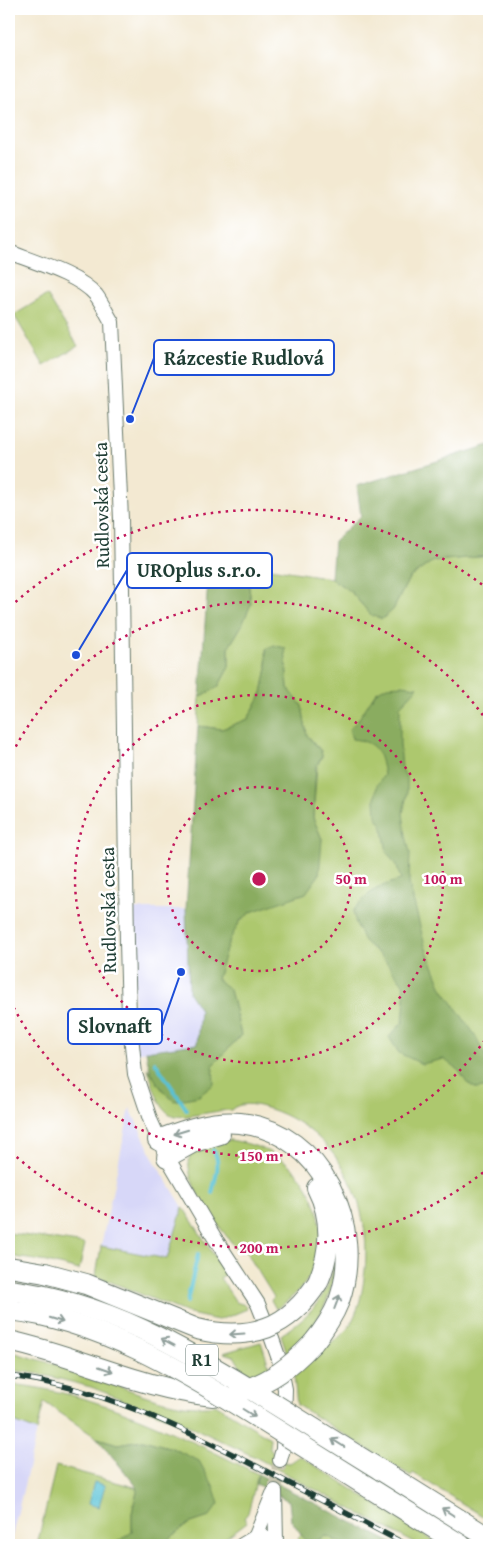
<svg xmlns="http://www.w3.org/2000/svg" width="498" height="1554" viewBox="0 0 498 1554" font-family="'Gentium Book Plus',serif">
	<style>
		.built { fill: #d7d7f8 }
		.green { fill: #adc86e; stroke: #668251 }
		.forest { fill: #8aac61; stroke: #54744a }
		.water { fill: #59c2d6; stroke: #3c8085 }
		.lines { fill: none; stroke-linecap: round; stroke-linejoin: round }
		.stream { stroke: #59c2d6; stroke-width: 4 }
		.minor-tunnel { stroke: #c9c7b2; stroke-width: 14; stroke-dasharray: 14 7; stroke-linecap: butt }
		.minor-casing { stroke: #69796b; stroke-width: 16 }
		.highway-casing { stroke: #69796b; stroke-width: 22 }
		.minor { stroke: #fff; stroke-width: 14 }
		.highway { stroke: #fff; stroke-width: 20 }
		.rail-casing { stroke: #1f3d34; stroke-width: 5.5 }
		.rail { stroke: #fff; stroke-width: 4; stroke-dasharray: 11; stroke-linecap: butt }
		.highway-bridge-casing { stroke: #69796b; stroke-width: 22; stroke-linecap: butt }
		.highway-bridge { stroke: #fff; stroke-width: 20 }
		.oneway { stroke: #8f9e9a }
		.ring { fill: none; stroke: #c2185b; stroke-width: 2.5; stroke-dasharray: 2.5 5 }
		.labels { text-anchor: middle; stroke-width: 5; stroke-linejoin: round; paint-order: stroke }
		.shield { fill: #fff; stroke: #627771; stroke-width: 1 }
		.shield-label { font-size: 18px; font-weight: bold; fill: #1f3d34 }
		.street-label { font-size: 19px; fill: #1f3d34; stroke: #fff }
		.centre { fill: #c2185b; stroke: #fff; stroke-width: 2.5 }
		.ring-label { font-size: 15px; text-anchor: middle; font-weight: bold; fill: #c2185b; stroke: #fff; stroke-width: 5; stroke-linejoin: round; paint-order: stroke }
		.leader { fill: none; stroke: #1d4ed8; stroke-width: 2 }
		.callout-dot { fill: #1d4ed8; stroke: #fff; stroke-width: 2 }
		.callout { fill: #fff; stroke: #1d4ed8; stroke-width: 2 }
		.callout-label { font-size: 20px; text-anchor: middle; font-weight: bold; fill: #1f3d34 }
	</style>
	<rect width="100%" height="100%" fill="#fff"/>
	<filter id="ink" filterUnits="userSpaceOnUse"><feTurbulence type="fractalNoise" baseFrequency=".02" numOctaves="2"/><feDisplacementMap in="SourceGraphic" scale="10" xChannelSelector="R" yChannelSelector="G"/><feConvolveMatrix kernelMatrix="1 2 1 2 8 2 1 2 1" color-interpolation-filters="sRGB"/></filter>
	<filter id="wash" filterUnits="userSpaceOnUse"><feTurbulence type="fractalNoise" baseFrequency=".0096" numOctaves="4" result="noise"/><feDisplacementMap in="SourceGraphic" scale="20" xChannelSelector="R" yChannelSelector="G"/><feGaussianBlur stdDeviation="1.12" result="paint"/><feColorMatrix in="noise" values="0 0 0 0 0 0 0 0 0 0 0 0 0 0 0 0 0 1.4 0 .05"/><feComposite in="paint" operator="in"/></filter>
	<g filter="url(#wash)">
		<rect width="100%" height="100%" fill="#f3e9d2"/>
		<!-- built -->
		<g class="built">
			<polygon points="134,909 186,909 189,993 200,1010 197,1045 134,1053"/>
			<polygon points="130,1108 154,1160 183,1207 167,1259 101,1246"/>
			<polygon points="9,1420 37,1431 10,1545 9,1545"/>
		</g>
		<!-- green -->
		<g class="green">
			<polygon points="47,295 78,346 44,366 14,315"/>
			<path d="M489,556v964l-76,-47 -2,3 -114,-71 -3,-29c10,-8 18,-17 28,-25 8,-7 19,-14 26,-23 10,-15 14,-33 16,-50 11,-74 -26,-150 -101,-171 -10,-3 -24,-5 -32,3 -56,4 -65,26 -83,-42l15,23 50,-26 28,-30 -11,-45 -13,-11c7,-23 12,-52 33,-66 11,-8 42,-15 56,-20l16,-54 -9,-21 4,-52 5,-10 -1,-5 -14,-16 -5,-29 -14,-18 -3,-40 -19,1 1,19 -5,25 -14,26 -26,10 -24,-3 2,-29 18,-10 11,-20v-20l13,-22 9,-21 -5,-40 85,14 20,14 20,23 22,-5 16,-32 24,-17z"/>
			<path d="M230,1140c19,3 37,9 53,20 29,21 46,65 35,100 -7,20 -24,38 -42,49l-5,-9 3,-3 -29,-47 -5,3c-17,-22 -59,-69 -50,-98l25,-14z"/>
			<polygon points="183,1207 226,1274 220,1278 236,1302 245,1305 247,1309 230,1316 218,1320 213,1319 190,1314 96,1276 101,1246 167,1259"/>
			<polygon points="9,1233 85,1244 79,1270 47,1262 9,1256"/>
			<path d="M337,1248c-2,48 -17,74 -49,108l-7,-21c35,-24 51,-44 56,-87z"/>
			<polygon points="261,1342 270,1369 254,1377 242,1369 234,1356 223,1353"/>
			<path d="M9,1351c25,8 50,14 74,22 43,14 90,39 134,32l53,33 -1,9 9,14 12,2 10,-7 140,89h-22l-161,-87 -65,-31 -101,-40 -51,-13 -31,-4z"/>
			<path d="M9,1384c89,8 170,51 249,90l-10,39 -4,5 3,4 -31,23h-55l27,-21 21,-7 -37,-69 -29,-8 -25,4 -21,-6 -53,-36 -7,29 -28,-11z"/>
			<polygon points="56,1466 138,1488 132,1513 132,1533 113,1545 37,1545"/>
			<polygon points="301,1534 306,1541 315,1541 327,1536 345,1545 301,1545 298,1539"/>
		</g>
		<!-- forest -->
		<g class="forest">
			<polygon points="489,445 489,556 433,561 409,578 393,610 382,619 371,615 351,592 331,578 334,541 361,516 357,486"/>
			<polygon points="246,564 251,604 242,625 229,647 229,667 218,687 200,697 209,565"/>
			<path d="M274,645l11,3 3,40 14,18 5,29 14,16 1,5 -6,10 -3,52 9,21 -3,36 -13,18 -55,19 -11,9 -12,22 -11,36 13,11 11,45 -28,30 1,19 -15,12 -25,5c-17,-15 -25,-27 -28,-50l51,-7 3,-34 -11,-17 -3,-84 12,-183 24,3 26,-10 14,-26 5,-25 -1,-19z"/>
			<path d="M402,685l16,2 -18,19v38l2,25 5,10v15l-4,19 3,23 4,17 -1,30 16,63 17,42 33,47 12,24 2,28 -12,2 -10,-6 -8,-12 -15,-12 -22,5 -23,-11 -10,-16 14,-15 2,-24 -2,-14 -19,-25 -20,-18 -8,-17 -3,-13c16,-19 24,-25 48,-31l-4,-13 -10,-15 -5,-27 -6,-9 -1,-17 2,-14 7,-10c-4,-22 -6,-33 -32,-36l-3,-10 9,-9 18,-28 11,-6z"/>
			<polygon points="97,1438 118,1444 143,1440 172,1448 199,1461 214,1488 219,1504 209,1517 188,1524 161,1545 113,1545 132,1532 132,1513 138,1488"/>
			<polygon points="258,1474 396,1545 345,1545 327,1536 315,1541 306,1541 291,1520 289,1501 256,1484"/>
		</g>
		<!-- water -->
		<polygon class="water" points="94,1482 105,1485 99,1507 88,1504"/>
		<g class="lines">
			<!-- stream -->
			<g class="stream">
				<polyline points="155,1062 187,1110"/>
				<path d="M212,1193c3,-14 10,-31 1,-43"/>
				<polyline points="187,1302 198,1254"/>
			</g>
		</g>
	</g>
	<g filter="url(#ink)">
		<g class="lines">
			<!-- minor-tunnel -->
			<polyline class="minor-tunnel" points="275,1491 280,1460"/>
			<defs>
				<g id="minor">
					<path d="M9,252c25,10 70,23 87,43 6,8 11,19 16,27l9,197 6,424 2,73 6,58 16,48 16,35 47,80 44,67 14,35 7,20 6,30 -2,60 -3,11"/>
					<polyline points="275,1491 276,1542"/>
					<polyline points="255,1538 273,1494"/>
					<polyline points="242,1545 252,1539 264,1537"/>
				</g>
				<g id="highway">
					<path d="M158,1140c26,-10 54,-20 82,-17 83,9 125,104 99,178 -6,15 -16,30 -26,42"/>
					<polyline points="167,1157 194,1142 220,1134"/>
					<path d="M317,1188c16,31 14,63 1,94"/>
					<polyline points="9,1267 45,1273"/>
					<path d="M9,1341c69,15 133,48 204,55"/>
					<polyline points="379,1469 489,1538"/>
					<polyline points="368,1487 461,1545"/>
				</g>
			</defs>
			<!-- minor casing -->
			<use href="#minor" class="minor-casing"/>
			<!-- highway casing -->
			<use href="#highway" class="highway-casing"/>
			<!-- minor -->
			<use href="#minor" class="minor"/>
			<!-- highway -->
			<use href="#highway" class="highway"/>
			<defs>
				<path id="rail" d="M9,1376c88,10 171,51 249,91 50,26 99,52 149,78"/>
			</defs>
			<!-- rail casing -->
			<use href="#rail" class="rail-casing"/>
			<!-- rail -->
			<use href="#rail" class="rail"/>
			<defs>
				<g id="highway-bridge">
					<path d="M45,1273l41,11 111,45c54,13 92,-1 121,-47"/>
					<path d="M9,1290c96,12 173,57 254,107 38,24 77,48 116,72"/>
					<path d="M9,1310c87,9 173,60 246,106 38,24 75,47 113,71"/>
					<path d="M239,1392c33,-11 50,-24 74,-49"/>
				</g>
			</defs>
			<!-- highway-bridge casing -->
			<use href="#highway-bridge" class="highway-bridge-casing"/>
			<!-- highway-bridge -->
			<use href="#highway-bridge" class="highway-bridge"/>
		</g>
		<!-- one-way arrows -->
		<defs><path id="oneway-shaft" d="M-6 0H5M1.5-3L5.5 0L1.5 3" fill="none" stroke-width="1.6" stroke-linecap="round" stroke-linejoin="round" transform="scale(1.25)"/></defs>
		<g class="oneway">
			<use href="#oneway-shaft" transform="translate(181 1132) rotate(163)"/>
			<use href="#oneway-shaft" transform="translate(337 1302) rotate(-69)"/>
			<use href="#oneway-shaft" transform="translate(56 1320) rotate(17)"/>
			<use href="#oneway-shaft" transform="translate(237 1334) rotate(176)"/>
			<use href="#oneway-shaft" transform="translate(168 1342) rotate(-152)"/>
			<use href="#oneway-shaft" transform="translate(106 1369) rotate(19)"/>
			<use href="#oneway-shaft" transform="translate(249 1413) rotate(32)"/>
			<use href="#oneway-shaft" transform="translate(338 1443) rotate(-148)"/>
			<use href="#oneway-shaft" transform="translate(448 1512) rotate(-148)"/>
		</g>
	</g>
	<!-- distance rings -->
	<g class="ring">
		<circle cx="259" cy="879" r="92"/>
		<circle cx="259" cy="879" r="184"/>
		<path d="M489 1034A277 277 0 0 1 9 998M9 760A277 277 0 0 1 489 724"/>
		<path d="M489 1168A369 369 0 0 1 10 1151M10 607A369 369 0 0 1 489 590"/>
	</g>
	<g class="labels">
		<!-- shield labels -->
		<rect class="shield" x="186" y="1344.5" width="32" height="31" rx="4"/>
		<g class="shield-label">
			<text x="202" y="1366">R1</text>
		</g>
		<!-- street labels -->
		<g class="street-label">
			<text transform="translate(101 505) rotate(-91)" y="7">Rudlovská cesta</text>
			<text transform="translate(108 910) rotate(-91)" y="7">Rudlovská cesta</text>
		</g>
	</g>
	<circle cx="259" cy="879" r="8" class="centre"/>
	<g class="ring-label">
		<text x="351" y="884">50 m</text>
		<text x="443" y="884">100 m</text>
		<text x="259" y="1161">150 m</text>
		<text x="259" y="1253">200 m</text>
	</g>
	<!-- callouts -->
	<path class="leader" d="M130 419L154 358M76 655L127 570M181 972L162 1026"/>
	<g class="callout-dot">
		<circle cx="130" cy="419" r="5"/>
		<circle cx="76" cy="655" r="5"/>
		<circle cx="181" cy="972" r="5"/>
	</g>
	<g class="callout">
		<rect x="154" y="340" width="180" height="35" rx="5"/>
		<rect x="127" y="553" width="145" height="35" rx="5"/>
		<rect x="68" y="1009" width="94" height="35" rx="5"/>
	</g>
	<g class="callout-label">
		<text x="244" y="365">Rázcestie Rudlová</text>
		<text x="199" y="577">UROplus s.r.o.</text>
		<text x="115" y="1033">Slovnaft</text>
	</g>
	<!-- margin -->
	<rect width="498" height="1554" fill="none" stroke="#fff" stroke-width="30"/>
</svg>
